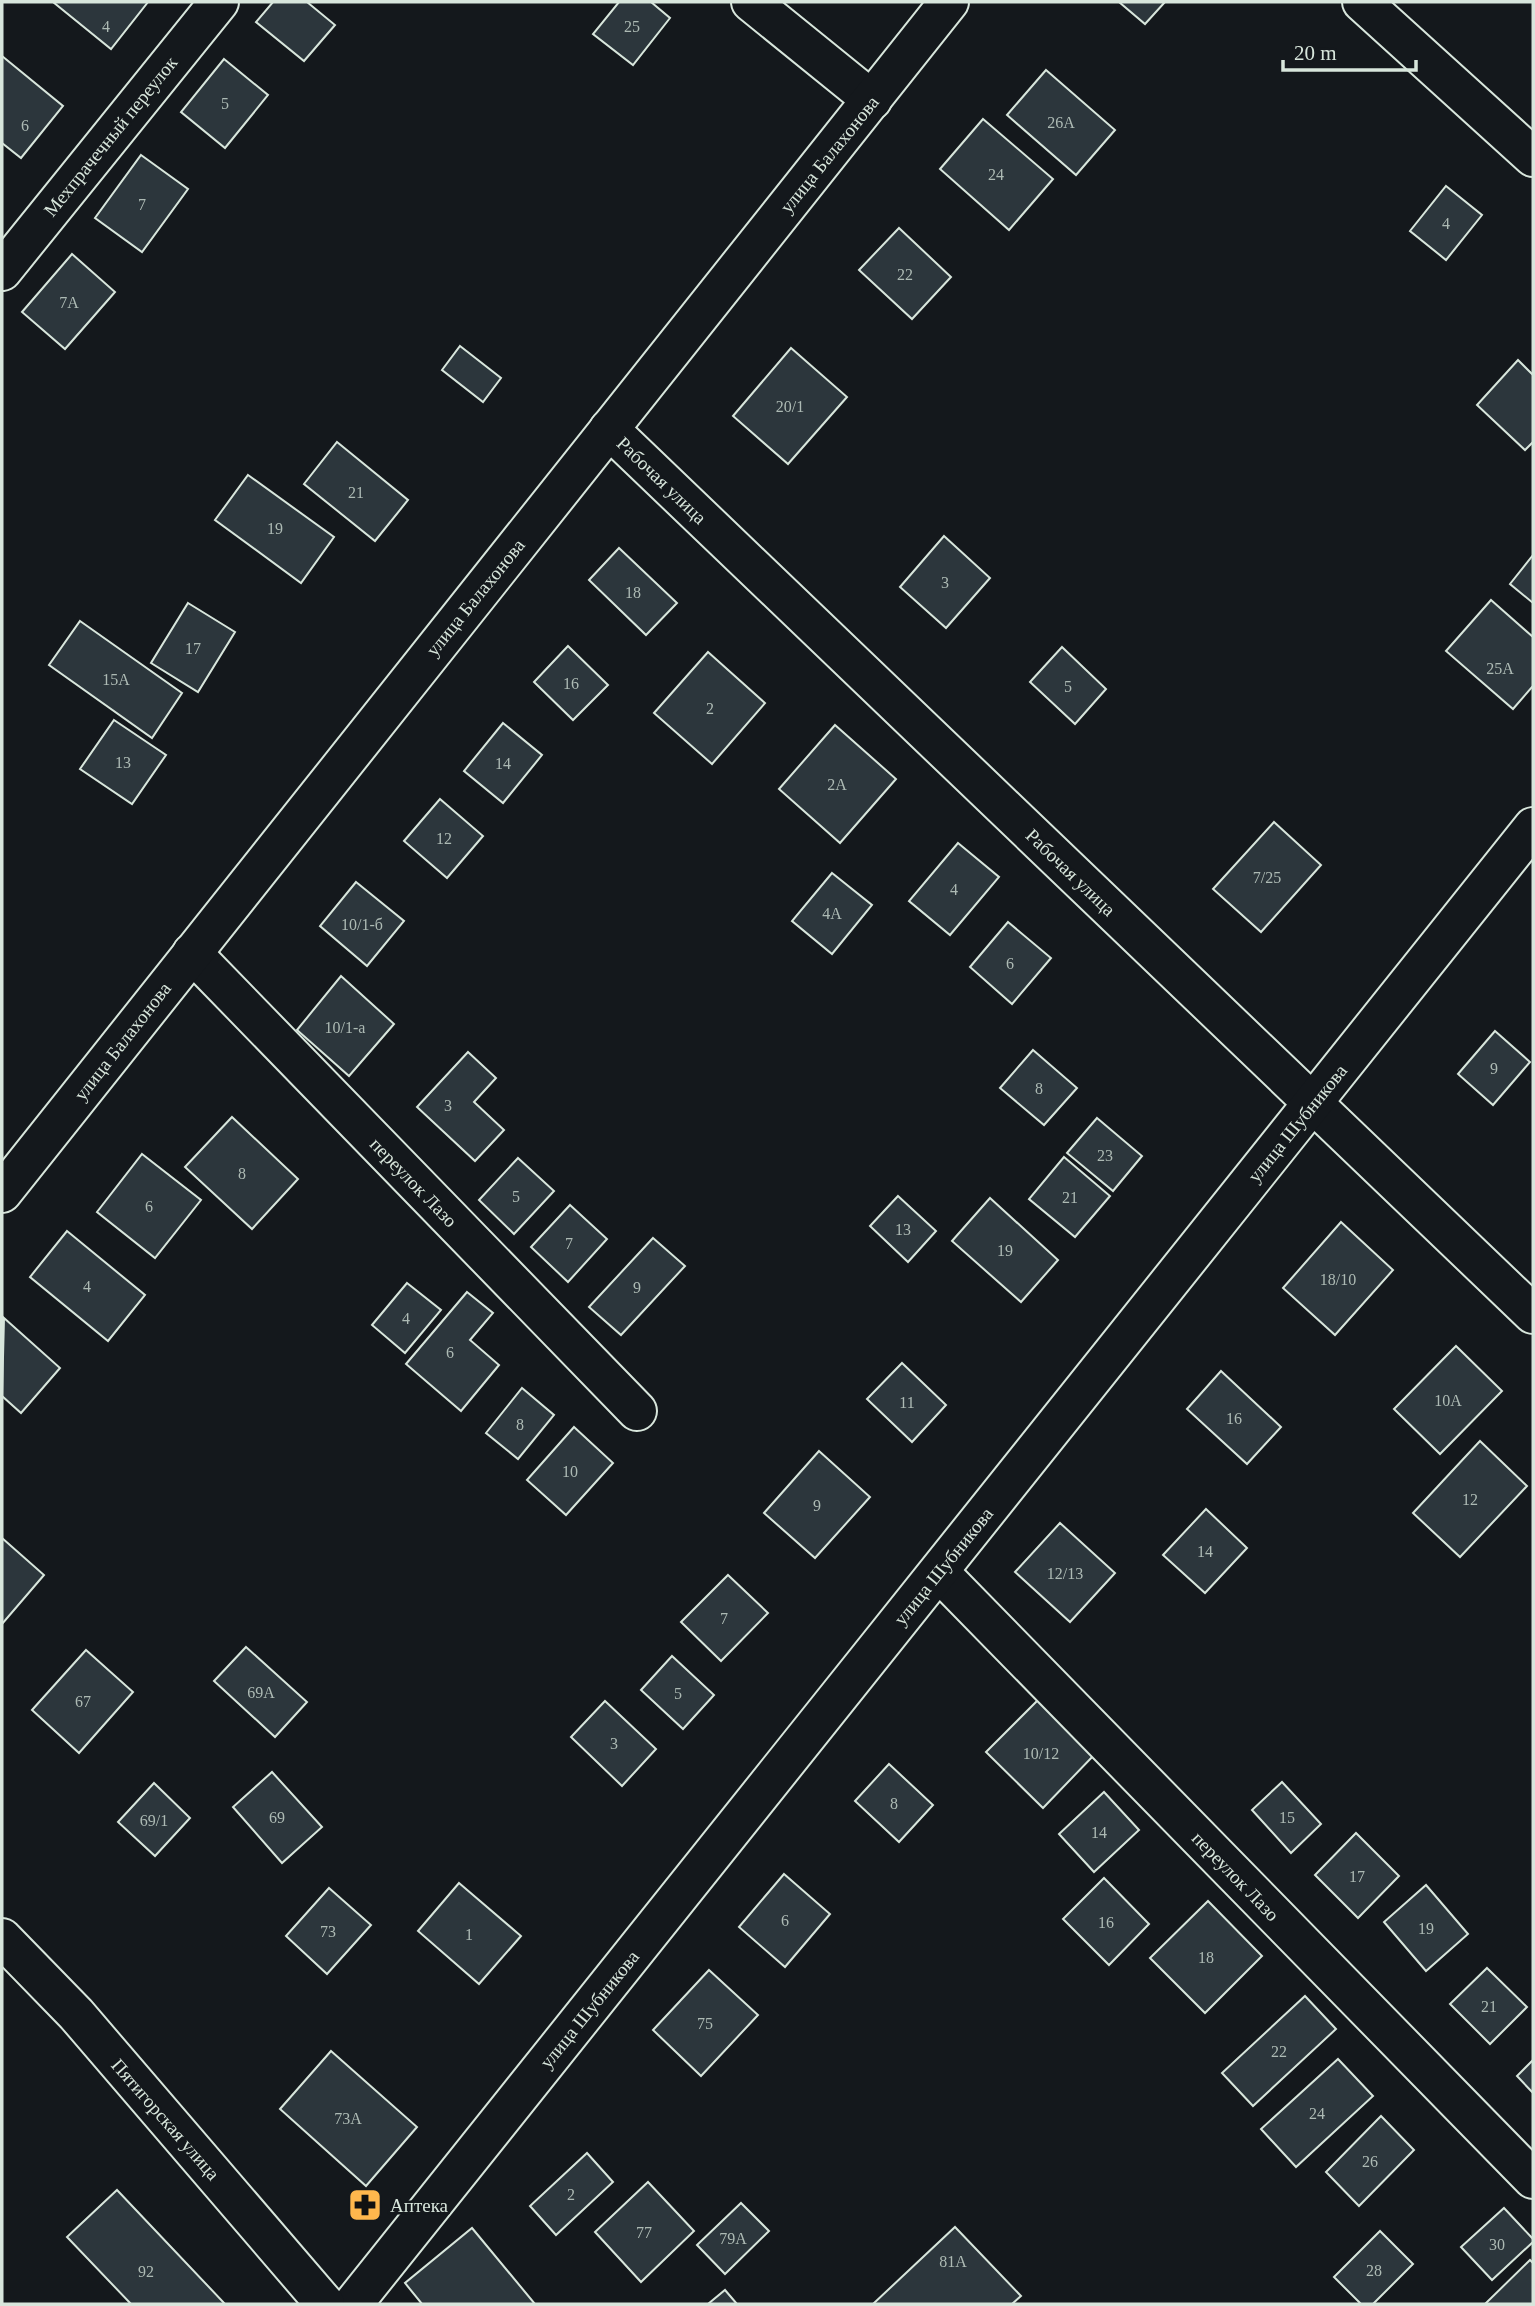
<svg xmlns="http://www.w3.org/2000/svg" width="1535" height="2306" viewBox="0 0 1535 2306" font-family="'Times New Roman',serif">
	<style>
		.building { fill: #2c363c; stroke: #d8e6dc; stroke-width: 2 }
		.lines { fill: none; stroke-linecap: round; stroke-linejoin: round }
		.street-casing { stroke: #d8e6dc; stroke-width: 42 }
		.secondary-casing { stroke: #d8e6dc; stroke-width: 42 }
		.street { stroke: #14181c; stroke-width: 38 }
		.secondary { stroke: #14181c; stroke-width: 38 }
		.labels { text-anchor: middle; stroke-width: 5; stroke-linejoin: round; paint-order: stroke }
		.number-label { font-size: 16px; fill: #adbab4 }
		.street-label { font-size: 19px; fill: #d8e6dc; stroke: #14181c }
		.poi-label { font-size: 19px; fill: #d8e6dc; stroke: #14181c; text-anchor: start }
	</style>
	<rect width="100%" height="100%" fill="#14181c"/>
	<!-- building -->
	<g class="building">
		<polygon points="53,2 148,2 111,49"/>
		<polygon points="273,2 307,2 335,25 304,61 256,22"/>
		<polygon points="619,2 651,2 670,18 633,65 593,34"/>
		<polygon points="1119,2 1165,2 1145,24"/>
		<polygon points="2,56 63,106 21,158 2,143"/>
		<polygon points="224,59 268,95 225,148 181,112"/>
		<polygon points="1046,70 1115,130 1076,175 1007,115"/>
		<polygon points="983,119 1053,179 1009,230 940,169"/>
		<polygon points="141,155 188,189 142,252 95,218"/>
		<polygon points="1446,186 1482,215 1446,260 1410,231"/>
		<polygon points="899,228 951,277 912,319 859,270"/>
		<polygon points="72,254 115,292 65,349 22,312"/>
		<polygon points="460,346 501,378 483,402 442,370"/>
		<polygon points="791,348 847,397 788,464 733,416"/>
		<polygon points="1518,360 1533,375 1533,442 1525,450 1477,405"/>
		<polygon points="337,442 408,500 375,541 304,484"/>
		<polygon points="248,475 334,537 301,583 215,520"/>
		<polygon points="944,536 990,578 946,628 900,587"/>
		<polygon points="619,548 677,603 646,635 589,580"/>
		<polygon points="1533,555 1533,603 1510,584"/>
		<polygon points="1491,600 1533,637 1533,686 1513,709 1446,651"/>
		<polygon points="188,603 235,632 198,692 151,663"/>
		<polygon points="80,621 182,693 152,738 49,665"/>
		<polygon points="568,646 608,685 573,720 534,682"/>
		<polygon points="1062,647 1106,689 1075,724 1030,682"/>
		<polygon points="708,652 765,703 712,764 654,713"/>
		<polygon points="114,720 166,755 132,804 80,769"/>
		<polygon points="503,723 542,755 503,803 464,771"/>
		<polygon points="835,725 896,779 840,843 779,789"/>
		<polygon points="440,799 483,836 447,878 404,841"/>
		<polygon points="1274,822 1321,865 1261,932 1213,889"/>
		<polygon points="958,843 999,877 950,935 909,901"/>
		<polygon points="832,873 872,905 832,954 792,921"/>
		<polygon points="356,882 404,921 367,966 320,926"/>
		<polygon points="1008,922 1051,958 1012,1004 970,967"/>
		<polygon points="341,976 394,1024 349,1076 297,1030"/>
		<polygon points="1495,1031 1530,1062 1493,1105 1458,1074"/>
		<polygon points="1033,1050 1077,1088 1044,1125 1000,1088"/>
		<polygon points="468,1052 496,1078 474,1102 504,1130 475,1161 417,1107"/>
		<polygon points="232,1117 298,1179 252,1229 185,1167"/>
		<polygon points="1097,1118 1142,1156 1113,1191 1067,1153"/>
		<polygon points="142,1154 201,1200 155,1258 97,1212"/>
		<polygon points="1064,1157 1110,1196 1075,1237 1029,1199"/>
		<polygon points="518,1158 554,1191 514,1234 479,1200"/>
		<polygon points="898,1196 936,1231 908,1262 870,1226"/>
		<polygon points="990,1198 1058,1260 1021,1302 952,1241"/>
		<polygon points="570,1205 607,1239 568,1282 531,1247"/>
		<polygon points="1341,1222 1393,1270 1335,1335 1283,1288"/>
		<polygon points="67,1231 145,1295 108,1341 30,1277"/>
		<polygon points="653,1238 685,1266 621,1335 589,1307"/>
		<polygon points="407,1283 441,1310 405,1353 372,1325"/>
		<polygon points="467,1292 493,1313 470,1340 499,1365 461,1411 406,1364"/>
		<polygon points="4,1318 60,1368 21,1413 2,1396"/>
		<polygon points="1456,1346 1502,1391 1440,1454 1394,1409"/>
		<polygon points="902,1363 946,1405 912,1442 867,1399"/>
		<polygon points="1221,1371 1281,1427 1247,1464 1187,1409"/>
		<polygon points="522,1388 554,1415 518,1459 486,1433"/>
		<polygon points="574,1427 613,1463 566,1515 527,1480"/>
		<polygon points="1480,1441 1527,1486 1460,1557 1413,1513"/>
		<polygon points="819,1451 870,1497 815,1558 764,1513"/>
		<polygon points="1206,1509 1247,1548 1205,1593 1163,1555"/>
		<polygon points="1060,1523 1115,1573 1070,1622 1015,1572"/>
		<polygon points="2,1538 44,1575 2,1624"/>
		<polygon points="728,1575 768,1613 721,1661 681,1622"/>
		<polygon points="246,1647 307,1702 275,1737 214,1681"/>
		<polygon points="86,1650 133,1692 79,1753 32,1710"/>
		<polygon points="672,1656 714,1695 683,1729 641,1690"/>
		<polygon points="1040,1698 1096,1753 1043,1808 986,1752"/>
		<polygon points="605,1701 656,1749 622,1786 571,1737"/>
		<polygon points="889,1764 933,1805 899,1842 855,1801"/>
		<polygon points="272,1772 322,1827 282,1863 233,1807"/>
		<polygon points="1282,1782 1321,1824 1291,1853 1252,1810"/>
		<polygon points="154,1783 190,1818 155,1856 118,1822"/>
		<polygon points="1104,1792 1139,1830 1094,1872 1059,1834"/>
		<polygon points="1356,1833 1399,1876 1358,1918 1315,1875"/>
		<polygon points="784,1874 830,1914 785,1967 739,1927"/>
		<polygon points="1104,1878 1149,1924 1109,1965 1063,1919"/>
		<polygon points="459,1883 521,1936 479,1984 418,1931"/>
		<polygon points="1426,1885 1468,1934 1426,1971 1384,1922"/>
		<polygon points="329,1888 371,1925 327,1974 286,1936"/>
		<polygon points="1208,1901 1262,1956 1205,2013 1150,1958"/>
		<polygon points="1487,1968 1527,2007 1490,2044 1450,2004"/>
		<polygon points="709,1970 758,2015 701,2076 653,2030"/>
		<polygon points="1305,1996 1336,2029 1253,2106 1222,2073"/>
		<polygon points="331,2051 417,2127 366,2186 280,2109"/>
		<polygon points="1338,2059 1373,2096 1296,2167 1261,2129"/>
		<polygon points="1533,2060 1533,2093 1517,2076"/>
		<polygon points="1381,2116 1414,2150 1359,2206 1326,2172"/>
		<polygon points="587,2153 613,2182 556,2235 530,2206"/>
		<polygon points="648,2182 694,2231 641,2282 595,2232"/>
		<polygon points="117,2190 225,2304 131,2304 67,2237"/>
		<polygon points="741,2203 769,2231 725,2274 697,2245"/>
		<polygon points="1504,2208 1533,2239 1533,2242 1492,2280 1461,2247"/>
		<polygon points="955,2227 1021,2296 1012,2304 873,2304"/>
		<polygon points="472,2228 535,2304 422,2304 405,2283"/>
		<polygon points="1380,2231 1413,2264 1373,2304 1361,2304 1334,2277"/>
		<polygon points="1530,2260 1533,2263 1533,2304 1485,2304"/>
		<polygon points="725,2290 737,2304 708,2304"/>
	</g>
	<g class="lines">
		<defs>
			<g id="street">
				<polyline points="751,2 872,100"/>
				<polyline points="1362,2 1533,157"/>
				<polyline points="2,271 219,2"/>
				<polyline points="609,429 1533,1314"/>
				<polyline points="192,953 637,1411"/>
				<polyline points="2,1193 949,2"/>
				<polyline points="939,1572 1533,2179"/>
				<polyline points="353,2304 1533,827"/>
			</g>
			<polyline id="secondary" points="2,1938 76,2014 325,2304"/>
		</defs>
		<!-- street casing -->
		<use href="#street" class="street-casing"/>
		<!-- secondary casing -->
		<use href="#secondary" class="secondary-casing"/>
		<!-- street -->
		<use href="#street" class="street"/>
		<!-- secondary -->
		<use href="#secondary" class="secondary"/>
	</g>
	<!-- icons -->
	<defs>
		<symbol id="pharmacy-square" viewBox="-11 -11 22 22"><rect x="-9" y="-9" width="18" height="18" rx="4" fill="#ffb74d" stroke="#14181c"/><path d="M-2-6h4v4h4v4h-4v4h-4v-4h-4v-4h4Z" fill="#111"/></symbol>
	</defs>
	<g fill-rule="evenodd">
		<use href="#pharmacy-square" x="346" y="2186" width="38" height="38"/>
	</g>
	<g class="labels">
		<!-- number labels -->
		<g class="number-label">
			<text x="106" y="32">4</text>
			<text x="632" y="32">25</text>
			<text x="225" y="109">5</text>
			<text x="1061" y="128">26А</text>
			<text x="25" y="131">6</text>
			<text x="996" y="180">24</text>
			<text x="142" y="210">7</text>
			<text x="1446" y="229">4</text>
			<text x="905" y="280">22</text>
			<text x="69" y="308">7А</text>
			<text x="790" y="412">20/1</text>
			<text x="356" y="498">21</text>
			<text x="275" y="534">19</text>
			<text x="945" y="588">3</text>
			<text x="633" y="598">18</text>
			<text x="193" y="654">17</text>
			<text x="1500" y="674">25А</text>
			<text x="116" y="685">15А</text>
			<text x="571" y="689">16</text>
			<text x="1068" y="692">5</text>
			<text x="710" y="714">2</text>
			<text x="123" y="768">13</text>
			<text x="503" y="769">14</text>
			<text x="837" y="790">2А</text>
			<text x="444" y="844">12</text>
			<text x="1267" y="883">7/25</text>
			<text x="954" y="895">4</text>
			<text x="832" y="919">4А</text>
			<text x="362" y="930">10/1-б</text>
			<text x="1010" y="969">6</text>
			<text x="345" y="1033">10/1-а</text>
			<text x="1494" y="1074">9</text>
			<text x="1039" y="1094">8</text>
			<text x="448" y="1111">3</text>
			<text x="1105" y="1161">23</text>
			<text x="242" y="1179">8</text>
			<text x="516" y="1202">5</text>
			<text x="1070" y="1203">21</text>
			<text x="149" y="1212">6</text>
			<text x="903" y="1235">13</text>
			<text x="569" y="1249">7</text>
			<text x="1005" y="1256">19</text>
			<text x="1338" y="1285">18/10</text>
			<text x="87" y="1292">4</text>
			<text x="637" y="1293">9</text>
			<text x="406" y="1324">4</text>
			<text x="450" y="1358">6</text>
			<text x="1448" y="1406">10А</text>
			<text x="907" y="1408">11</text>
			<text x="1234" y="1424">16</text>
			<text x="520" y="1430">8</text>
			<text x="570" y="1477">10</text>
			<text x="1470" y="1505">12</text>
			<text x="817" y="1511">9</text>
			<text x="1205" y="1557">14</text>
			<text x="1065" y="1579">12/13</text>
			<text x="724" y="1624">7</text>
			<text x="261" y="1698">69А</text>
			<text x="678" y="1699">5</text>
			<text x="83" y="1707">67</text>
			<text x="614" y="1749">3</text>
			<text x="1041" y="1759">10/12</text>
			<text x="894" y="1809">8</text>
			<text x="277" y="1823">69</text>
			<text x="1287" y="1823">15</text>
			<text x="154" y="1826">69/1</text>
			<text x="1099" y="1838">14</text>
			<text x="1357" y="1882">17</text>
			<text x="785" y="1926">6</text>
			<text x="1106" y="1928">16</text>
			<text x="1426" y="1934">19</text>
			<text x="328" y="1937">73</text>
			<text x="469" y="1940">1</text>
			<text x="1206" y="1963">18</text>
			<text x="1489" y="2012">21</text>
			<text x="705" y="2029">75</text>
			<text x="1279" y="2057">22</text>
			<text x="1317" y="2119">24</text>
			<text x="348" y="2124">73А</text>
			<text x="1370" y="2167">26</text>
			<text x="571" y="2200">2</text>
			<text x="644" y="2238">77</text>
			<text x="733" y="2244">79А</text>
			<text x="1497" y="2250">30</text>
			<text x="953" y="2267">81А</text>
			<text x="1374" y="2276">28</text>
			<text x="146" y="2277">92</text>
		</g>
		<!-- street labels -->
		<g class="street-label">
			<text transform="translate(110 136) rotate(-51)" y="7">Мехпрачечный переулок</text>
			<text transform="translate(829 154) rotate(-51)" y="7">улица Балахонова</text>
			<text transform="translate(662 480) rotate(44)" y="7">Рабочая улица</text>
			<text transform="translate(475 597) rotate(-51)" y="7">улица Балахонова</text>
			<text transform="translate(1071 872) rotate(44)" y="7">Рабочая улица</text>
			<text transform="translate(122 1041) rotate(-52)" y="7">улица Балахонова</text>
			<text transform="translate(1297 1123) rotate(-51)" y="7">улица Шубникова</text>
			<text transform="translate(414 1182) rotate(46)" y="7">переулок Лазо</text>
			<text transform="translate(943 1566) rotate(-51)" y="7">улица Шубникова</text>
			<text transform="translate(1236 1876) rotate(46)" y="7">переулок Лазо</text>
			<text transform="translate(589 2009) rotate(-51)" y="7">улица Шубникова</text>
			<text transform="translate(166 2119) rotate(49)" y="7">Пятигорская улица</text>
		</g>
		<!-- poi labels -->
		<g class="poi-label">
			<text x="390" y="2212">Аптека</text>
		</g>
	</g>
	<!-- border -->
	<rect width="1535" height="2306" fill="none" stroke="#d8e6dc" stroke-width="7"/>
	<!-- scale -->
	<path d="M1283 60v10h133v-10" fill="none" stroke="#d8e6dc" stroke-width="3.5"/>
	<text x="1294" y="60" font-size="21" fill="#d8e6dc" stroke="#14181c" stroke-width="5" paint-order="stroke">20 m</text>
</svg>
